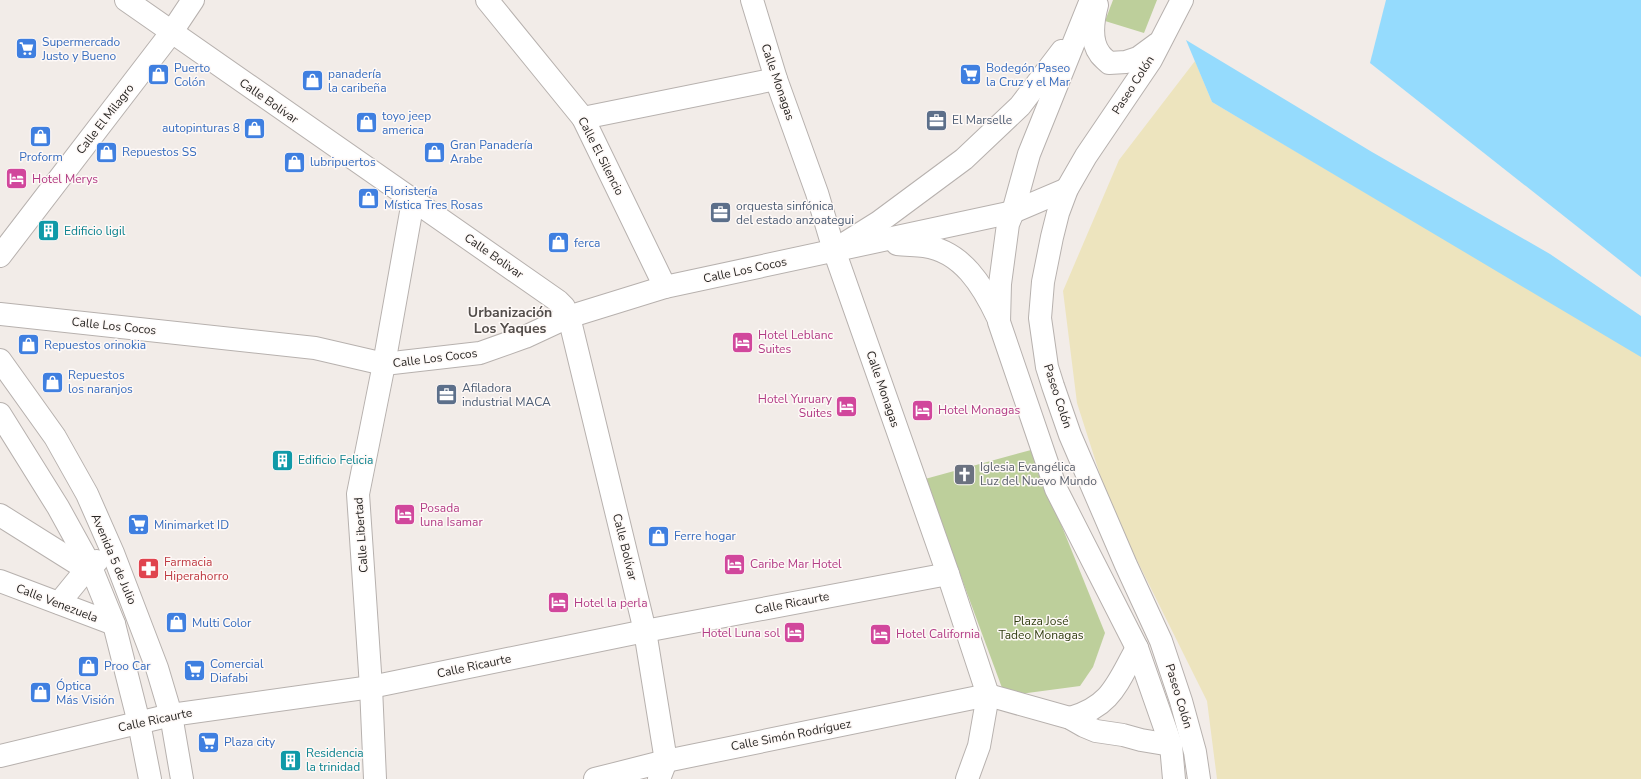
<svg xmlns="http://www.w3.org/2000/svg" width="1641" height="779" viewBox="0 0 1641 779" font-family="'Nunito Sans',sans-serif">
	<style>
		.green { fill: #bdcf9b }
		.sand { fill: #ede4be }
		.water { fill: #95dbfd }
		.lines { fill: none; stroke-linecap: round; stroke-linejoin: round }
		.minor-casing { stroke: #b7b1ae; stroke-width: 24 }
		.minor { stroke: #fff; stroke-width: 22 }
		.labels { text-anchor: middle; stroke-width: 3; stroke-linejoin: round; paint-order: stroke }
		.shop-label { font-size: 12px; fill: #366cbe; stroke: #fef9f7; text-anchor: start }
		.street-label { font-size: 12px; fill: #292725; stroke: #fef9f7 }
		.service-label { font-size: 12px; fill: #4e5e75; stroke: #fef9f7; text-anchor: start }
		.hotel-label { font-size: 12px; fill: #b23c85; stroke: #fef9f7; text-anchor: start }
		.culture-label { font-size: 12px; fill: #0d838f; stroke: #fef9f7; text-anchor: start }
		.worship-label { font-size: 12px; fill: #5b616d; stroke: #fef9f7; text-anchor: start }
		.health-label { font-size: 12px; fill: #be3a42; stroke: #fef9f7; text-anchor: start }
		.park-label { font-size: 12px; fill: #303d10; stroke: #fef9f7 }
		.quarter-label { font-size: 14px; font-weight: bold; fill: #534e4b; stroke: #fef9f7 }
	</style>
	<rect width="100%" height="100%" fill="#f2ece8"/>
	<!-- green -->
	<g class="green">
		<polygon points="1113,0 1157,0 1144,33 1105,21"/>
		<polygon points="1031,450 1105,633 1093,667 1080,686 1005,696 925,479"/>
	</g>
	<!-- sand -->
	<polygon class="sand" points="1195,61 1212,102 1641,355 1641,779 1217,779 1207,701 1110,506 1077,403 1063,291 1119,160"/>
	<!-- water -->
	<g class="water">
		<polygon points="1386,0 1641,0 1641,277 1370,63"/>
		<polygon points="1186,40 1372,152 1550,254 1641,316 1641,357 1212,102"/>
	</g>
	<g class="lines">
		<defs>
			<g id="minor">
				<polyline points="126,0 558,301 564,307 571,325 645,631 666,761 659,779"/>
				<polyline points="487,0 583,118 665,287"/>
				<polyline points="752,0 776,79 817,193 834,250 948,574 988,695 979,746 967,779"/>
				<polyline points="1091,0 1029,154 1013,212 1008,224 1000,284 999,322 1056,489 1137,648 1171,745 1174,779"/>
				<polyline points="1182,0 1151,60 1086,156 1067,189 1058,213 1052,237 1043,282 1040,318 1047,367 1053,386 1070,435 1126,565 1161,641 1181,701 1195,752 1199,779"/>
				<path d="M1097,5c-4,15 -7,36 3,49 2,3 6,6 9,9l17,-1 12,-4 19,-14"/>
				<polyline points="583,118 776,79"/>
				<polyline points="847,242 879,222 964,159 1020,106 1062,51"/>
				<path d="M897,244c9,1 18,1 27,2 38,5 59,40 74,72"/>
				<polyline points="0,256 171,33 193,0"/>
				<polyline points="0,314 315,348 384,364 480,353 525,337 568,317 665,287 1013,212 1067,189"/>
				<polyline points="0,360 55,437 87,494 113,553 157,668 171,715 182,779"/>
				<polyline points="0,414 58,507 90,565 114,624 139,723 150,779"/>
				<polyline points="0,515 86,569"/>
				<polyline points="0,581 114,624"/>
				<polyline points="59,603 90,565 97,561"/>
				<path d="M1070,718c42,-12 47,-35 67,-70"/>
				<polyline points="0,756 171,715 371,687 645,631 948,574"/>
				<polyline points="375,779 371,687 358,494 384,364 413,201"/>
				<polyline points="595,779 666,761 988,695 1070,718 1084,726 1096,731 1123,735 1141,740 1171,745"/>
			</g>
		</defs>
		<!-- minor casing -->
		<use href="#minor" class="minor-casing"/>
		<!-- minor -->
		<use href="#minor" class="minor"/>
	</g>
	<!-- icons -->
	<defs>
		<symbol id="supermarket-square" viewBox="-11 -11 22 22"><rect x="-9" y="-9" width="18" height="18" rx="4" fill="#3f7fe0" stroke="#fef9f7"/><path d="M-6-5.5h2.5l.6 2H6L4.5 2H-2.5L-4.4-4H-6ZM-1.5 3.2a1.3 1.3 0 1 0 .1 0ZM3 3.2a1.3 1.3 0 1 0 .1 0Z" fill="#fff"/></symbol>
		<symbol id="shop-square" viewBox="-11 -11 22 22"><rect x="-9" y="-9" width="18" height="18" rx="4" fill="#3f7fe0" stroke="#fef9f7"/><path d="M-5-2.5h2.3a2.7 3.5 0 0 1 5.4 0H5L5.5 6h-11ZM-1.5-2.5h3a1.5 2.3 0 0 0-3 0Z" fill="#fff"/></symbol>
		<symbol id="office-square" viewBox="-11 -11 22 22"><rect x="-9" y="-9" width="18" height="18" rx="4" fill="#5c6f8a" stroke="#fef9f7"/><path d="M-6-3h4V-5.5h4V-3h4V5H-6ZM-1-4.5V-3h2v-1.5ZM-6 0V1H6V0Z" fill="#fff"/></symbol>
		<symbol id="hotel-square" viewBox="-11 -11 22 22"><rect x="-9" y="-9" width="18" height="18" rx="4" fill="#d1479c" stroke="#fef9f7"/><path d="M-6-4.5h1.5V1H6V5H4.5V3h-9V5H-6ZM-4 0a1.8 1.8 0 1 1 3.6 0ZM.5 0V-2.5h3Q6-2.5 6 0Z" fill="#fff"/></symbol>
		<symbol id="building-square" viewBox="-11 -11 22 22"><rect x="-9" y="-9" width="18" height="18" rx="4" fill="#0f9aa8" stroke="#fef9f7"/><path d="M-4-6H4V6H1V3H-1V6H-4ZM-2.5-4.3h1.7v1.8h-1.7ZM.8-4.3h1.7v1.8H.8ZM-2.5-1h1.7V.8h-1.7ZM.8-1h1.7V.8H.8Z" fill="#fff"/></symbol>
		<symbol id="church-square" viewBox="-11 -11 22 22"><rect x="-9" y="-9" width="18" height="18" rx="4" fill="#6b7280" stroke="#fef9f7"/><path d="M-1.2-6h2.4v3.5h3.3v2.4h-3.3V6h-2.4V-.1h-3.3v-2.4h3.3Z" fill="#fff"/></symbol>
		<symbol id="pharmacy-square" viewBox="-11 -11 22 22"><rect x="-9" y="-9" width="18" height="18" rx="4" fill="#e0444e" stroke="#fef9f7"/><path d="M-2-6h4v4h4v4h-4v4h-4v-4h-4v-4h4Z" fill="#fff"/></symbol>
	</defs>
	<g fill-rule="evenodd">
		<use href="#supermarket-square" x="14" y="36" width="25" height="25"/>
		<use href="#shop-square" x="146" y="62" width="25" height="25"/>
		<use href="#supermarket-square" x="958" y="62" width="25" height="25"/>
		<use href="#shop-square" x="300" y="68" width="25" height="25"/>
		<use href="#office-square" x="924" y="108" width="25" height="25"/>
		<use href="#shop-square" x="354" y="110" width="25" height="25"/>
		<use href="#shop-square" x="242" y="116" width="25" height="25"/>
		<use href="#shop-square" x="28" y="124" width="25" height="25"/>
		<use href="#shop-square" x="94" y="140" width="25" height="25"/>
		<use href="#shop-square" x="422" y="140" width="25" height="25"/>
		<use href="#shop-square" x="282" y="150" width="25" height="25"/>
		<use href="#hotel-square" x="4" y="166" width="25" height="25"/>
		<use href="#shop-square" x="356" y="186" width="25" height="25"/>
		<use href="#office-square" x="708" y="200" width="25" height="25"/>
		<use href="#building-square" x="36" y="218" width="25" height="25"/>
		<use href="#shop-square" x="546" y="230" width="25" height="25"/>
		<use href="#hotel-square" x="730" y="330" width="25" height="25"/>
		<use href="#shop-square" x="16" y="332" width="25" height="25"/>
		<use href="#shop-square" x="40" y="370" width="25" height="25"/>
		<use href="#office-square" x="434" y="382" width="25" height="25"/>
		<use href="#hotel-square" x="834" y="394" width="25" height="25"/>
		<use href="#hotel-square" x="910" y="398" width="25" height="25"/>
		<use href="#building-square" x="270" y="448" width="25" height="25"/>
		<use href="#church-square" x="952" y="462" width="25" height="25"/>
		<use href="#hotel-square" x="392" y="502" width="25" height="25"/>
		<use href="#supermarket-square" x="126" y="512" width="25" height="25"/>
		<use href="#shop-square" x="646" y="524" width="25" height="25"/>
		<use href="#hotel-square" x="722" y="552" width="25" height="25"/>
		<use href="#pharmacy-square" x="136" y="556" width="25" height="25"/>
		<use href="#hotel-square" x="546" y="590" width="25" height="25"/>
		<use href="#shop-square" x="164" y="610" width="25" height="25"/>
		<use href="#hotel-square" x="782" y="620" width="25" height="25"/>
		<use href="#hotel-square" x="868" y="622" width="25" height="25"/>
		<use href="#shop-square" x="76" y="654" width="25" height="25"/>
		<use href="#supermarket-square" x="182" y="658" width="25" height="25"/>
		<use href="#shop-square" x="28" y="680" width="25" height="25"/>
		<use href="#supermarket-square" x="196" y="730" width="25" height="25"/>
		<use href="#building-square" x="278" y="748" width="25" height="25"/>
	</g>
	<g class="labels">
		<!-- shop labels -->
		<g class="shop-label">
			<text x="42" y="46">Supermercado<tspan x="42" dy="14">Justo y Bueno</tspan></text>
			<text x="174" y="72">Puerto<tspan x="174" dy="14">Colón</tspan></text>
			<text x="986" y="72">Bodegón Paseo<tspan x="986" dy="14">la Cruz y el Mar</tspan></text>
			<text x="328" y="78">panadería<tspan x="328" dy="14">la caribeña</tspan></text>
			<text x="382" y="120">toyo jeep<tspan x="382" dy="14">america</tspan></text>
			<text x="240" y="132" text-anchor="end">autopinturas 8</text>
			<text x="450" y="149">Gran Panadería<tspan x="450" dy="14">Arabe</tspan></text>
			<text x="122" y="156">Repuestos SS</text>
			<text x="41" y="161" text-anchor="middle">Proform</text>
			<text x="310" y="166">lubripuertos</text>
			<text x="384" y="195">Floristería<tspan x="384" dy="14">Mística Tres Rosas</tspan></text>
			<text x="574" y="247">ferca</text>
			<text x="44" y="349">Repuestos orinokia</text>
			<text x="68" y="379">Repuestos<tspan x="68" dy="14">los naranjos</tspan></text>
			<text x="154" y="529">Minimarket ID</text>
			<text x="674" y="540">Ferre hogar</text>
			<text x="192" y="627">Multi Color</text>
			<text x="210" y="668">Comercial<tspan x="210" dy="14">Diafabi</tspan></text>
			<text x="104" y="670">Proo Car</text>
			<text x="56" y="690">Óptica<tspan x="56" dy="14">Más Visión</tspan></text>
			<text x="224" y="746">Plaza city</text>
		</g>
		<!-- street labels -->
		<g class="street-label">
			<text transform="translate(778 82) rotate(71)" y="4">Calle Monagas</text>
			<text transform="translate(1133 85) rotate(-57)" y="4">Paseo Colón</text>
			<text transform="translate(269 101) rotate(35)" y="4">Calle Bolívar</text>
			<text transform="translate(105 119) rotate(-52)" y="4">Calle El Milagro</text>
			<text transform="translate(601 156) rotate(63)" y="4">Calle El Silencio</text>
			<text transform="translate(494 256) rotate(35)" y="4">Calle Bolivar</text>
			<text transform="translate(745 270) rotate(-12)" y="4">Calle Los Cocos</text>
			<text transform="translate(114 326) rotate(6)" y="4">Calle Los Cocos</text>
			<text transform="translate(435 358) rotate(-7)" y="4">Calle Los Cocos</text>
			<text transform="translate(883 389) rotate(71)" y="4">Calle Monagas</text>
			<text transform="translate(1058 396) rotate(72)" y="4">Paseo Colón</text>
			<text transform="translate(361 535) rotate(-94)" y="4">Calle Libertad</text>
			<text transform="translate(625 547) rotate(76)" y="4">Calle Bolívar</text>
			<text transform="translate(114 559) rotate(67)" y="4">Avenida 5 de Julio</text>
			<text transform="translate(57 603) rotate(21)" y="4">Calle Venezuela</text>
			<text transform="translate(792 603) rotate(-11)" y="4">Calle Ricaurte</text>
			<text transform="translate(474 666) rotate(-12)" y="4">Calle Ricaurte</text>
			<text transform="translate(1179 696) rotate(73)" y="4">Paseo Colón</text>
			<text transform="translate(155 720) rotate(-12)" y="4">Calle Ricaurte</text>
			<text transform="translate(791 735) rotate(-11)" y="4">Calle Simón Rodríguez</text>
		</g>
		<!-- service labels -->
		<g class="service-label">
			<text x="952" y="124">El Marselle</text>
			<text x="736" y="210">orquesta sinfónica<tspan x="736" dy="14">del estado anzoategui</tspan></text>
			<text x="462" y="392">Afiladora<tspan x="462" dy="14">industrial MACA</tspan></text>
		</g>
		<!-- hotel labels -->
		<g class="hotel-label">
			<text x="32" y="183">Hotel Merys</text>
			<text x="758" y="339">Hotel Leblanc<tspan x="758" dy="14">Suites</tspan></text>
			<text x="832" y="403" text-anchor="end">Hotel Yuruary<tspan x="832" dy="14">Suites</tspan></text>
			<text x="938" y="414">Hotel Monagas</text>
			<text x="420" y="512">Posada<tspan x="420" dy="14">luna Isamar</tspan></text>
			<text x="750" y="568">Caribe Mar Hotel</text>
			<text x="574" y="607">Hotel la perla</text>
			<text x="780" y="637" text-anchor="end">Hotel Luna sol</text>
			<text x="896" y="638">Hotel California</text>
		</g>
		<!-- culture labels -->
		<g class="culture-label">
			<text x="64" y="235">Edificio ligil</text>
			<text x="298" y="464">Edificio Felicia</text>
			<text x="306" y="757">Residencia<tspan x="306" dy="14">la trinidad</tspan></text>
		</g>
		<!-- worship labels -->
		<g class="worship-label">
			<text x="980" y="471">Iglesia Evangélica<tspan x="980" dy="14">Luz del Nuevo Mundo</tspan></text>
		</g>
		<!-- health labels -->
		<g class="health-label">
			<text x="164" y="566">Farmacia<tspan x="164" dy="14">Hiperahorro</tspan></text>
		</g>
		<!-- park labels -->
		<g class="park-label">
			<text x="1041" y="625">Plaza José<tspan x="1041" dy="14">Tadeo Monagas</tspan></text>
		</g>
		<!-- quarter labels -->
		<g class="quarter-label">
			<text x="510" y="317">Urbanización<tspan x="510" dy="16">Los Yaques</tspan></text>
		</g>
	</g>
</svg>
